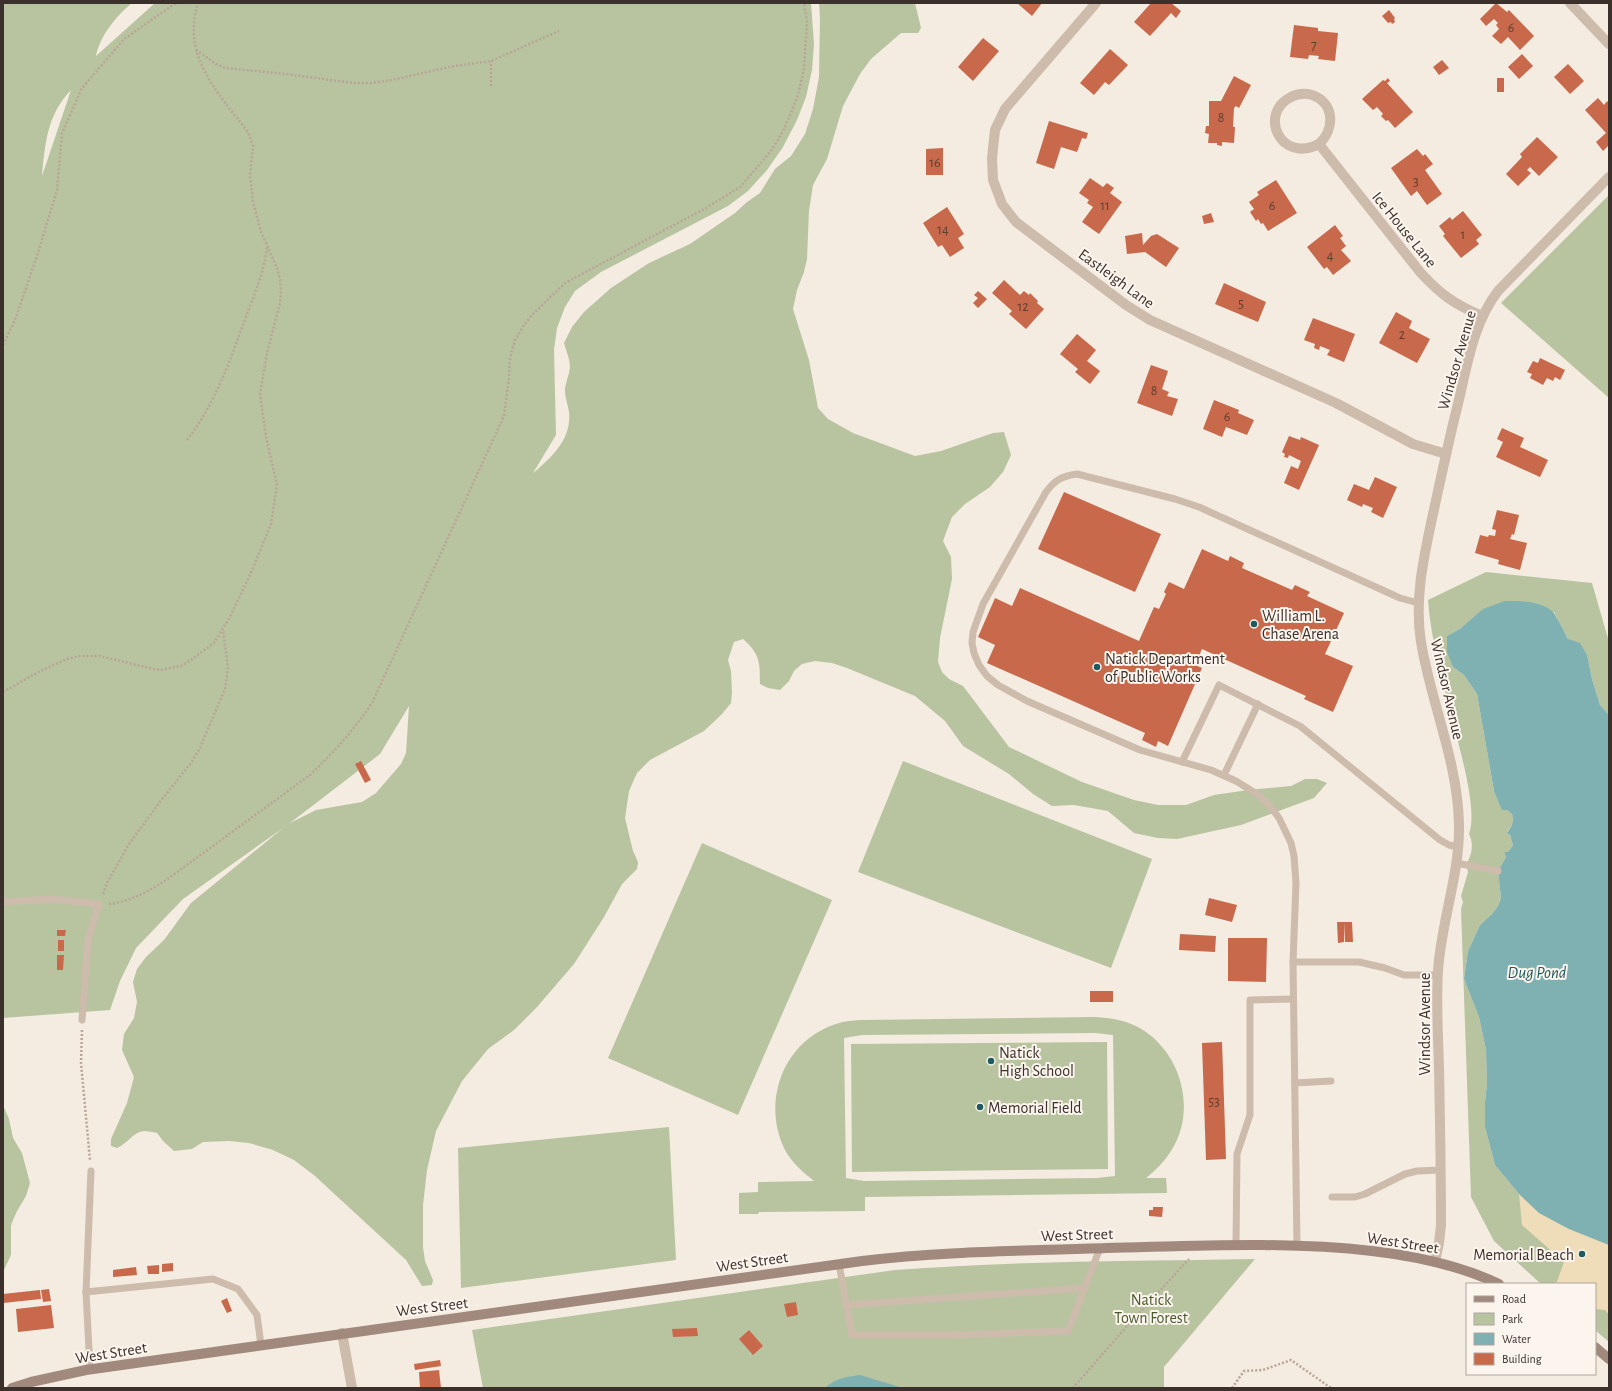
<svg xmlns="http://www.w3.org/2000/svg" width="1612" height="1391" viewBox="0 0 1612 1391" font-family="'Alegreya Sans',sans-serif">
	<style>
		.green { fill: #b8c4a0; fill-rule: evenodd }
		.sand { fill: #efdcb8 }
		.water { fill: #7fb0b2 }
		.building { fill: #c8694b }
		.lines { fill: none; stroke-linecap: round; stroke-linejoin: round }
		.path { stroke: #b9a596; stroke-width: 2.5; stroke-dasharray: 2 2; stroke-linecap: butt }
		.lane { stroke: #cdbbac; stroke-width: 7 }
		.street { stroke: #cdbbac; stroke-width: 10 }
		.secondary { stroke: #a18a7d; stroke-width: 10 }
		.poi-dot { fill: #1f5a5e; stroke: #fbf5ee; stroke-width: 1.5 }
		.labels { text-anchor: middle; stroke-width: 4; stroke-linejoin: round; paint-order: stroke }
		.number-label { font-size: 14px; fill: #5e3e33 }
		.street-label { font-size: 16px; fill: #3b302b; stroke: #fbf5ee }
		.poi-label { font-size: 16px; fill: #3b302b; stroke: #fbf5ee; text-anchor: start }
		.park-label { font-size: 16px; fill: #4a5a2e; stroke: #fbf5ee }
		.water-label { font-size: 17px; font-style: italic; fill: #1f5a5e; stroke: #fbf5ee }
	</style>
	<rect width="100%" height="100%" fill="#f4ebe1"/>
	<!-- green -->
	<g class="green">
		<path d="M3,3h129c-16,13 -32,33 -36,53l59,-53h656l3,41 -2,26 -6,27 -9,23 -14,27 -16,23 -19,21 -20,15 -127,66 -26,19 -10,16 -8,21 -3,22 2,85 -23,38c18,-15 39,-34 36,-61 -1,-7 -4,-14 -4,-21 0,-8 4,-15 5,-24 0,-7 -4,-17 -6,-24l8,-16 12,-15 27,-24 38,-25 41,-19 45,-31 12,-11 13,-9 15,-24 16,-13 14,-22 8,-25 6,-32 1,-59 -1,-15h96l6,25 -3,5h-17l-30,26 -11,15 -17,32 -16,53 -14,26 -4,26 -2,48 -3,13 -7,18 -4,19 16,51 9,48 10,11 25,14 62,23 26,-5 52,-18 11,-1 7,23 -8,17 -13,15 -25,17 -13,13 -9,24 8,16 1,22 -12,59 -2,24 4,10 7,7 14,7 46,61 73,35 52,18 24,5h28l28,-10 34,-5 43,-4 14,-7h12l10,4 -13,15 -73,27 -64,14 -19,-1 -24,-5 -26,-22 -34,-6 -22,1 -19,-12 -24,-20 -46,-28 -18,-25 -30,-25 -68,-28 -15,-5 -17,-2 -13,3 -8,7 -5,10 -9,9 -12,-2 -8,-4c0,-22 0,-30 -17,-45l-9,3 -6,18 3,11 1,22 -1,10 -9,11 -18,17 -54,29 -13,13 -8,18 -4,27 8,33 5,11 -1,7 -15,15 -18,33 -30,47 -37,43 -23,23 -26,19 -26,32 -26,50 -9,39 -4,35v42l2,14 8,19 -1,5 -10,1 -16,-26 -91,-84 -21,-16 -21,-10 -24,-7 -20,-2 -26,1 -11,7 -18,2 -10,-9 -7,-9c-4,-1 -9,-2 -13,-2 -11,1 -17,13 -27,17l-6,-2v-7l16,-36 7,-26 -12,-27 2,-16 10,-16 3,-16 -4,-20 4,-13 9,-12 18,-17 27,-37 92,-75 -100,71 -47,49 -16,33 -10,29 -107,8zM71,90l-29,86c3,-32 5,-61 29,-86zM409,706l-3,47 -5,11 -25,29 -14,9 -46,8 -26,13 90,-69z"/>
		<polygon points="1609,195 1609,398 1501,303"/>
		<path d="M1486,572l106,11 17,59v73l-9,-10 -8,-26 -5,-23 -19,-17 -14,-27 -70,-3 -23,19 -14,8 6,31 11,8 13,19 17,97 13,19 5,4 1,5 -1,6 -5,7 3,3 3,10 -5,7h-4l2,5 -8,14 3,27 -3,8 -6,8 -12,11 -12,26 -4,28 15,38 7,33 1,34 -2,18v25l10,38 24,29 20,19 30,16 40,16v97l-14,-12v-46h-54l-47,-43 -23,-44 -10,-288 2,-7 -2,-6 7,-24 -2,-8c6,-8 8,-21 3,-30 9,-24 -9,-83 -15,-108 -10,-42 -23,-83 -26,-126z"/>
		<polygon points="903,761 1152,859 1111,968 858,872"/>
		<polygon points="702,843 832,900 738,1115 608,1058"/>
		<path d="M1095,1017c18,1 36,4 51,15 37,26 50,81 25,119 -7,11 -15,19 -25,27h20l1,15 -302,4v14l-106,1 -1,2h-19v-21l19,-1v-10l56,-1c-11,-9 -22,-18 -29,-31 -24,-48 -2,-109 51,-126 9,-3 18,-4 27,-4zM1095,1033l18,2 2,141 -18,2 -233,3 -18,-3 -2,-140 18,-3z"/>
		<polygon points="1107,1042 1108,1169 852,1172 851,1044"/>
		<polygon points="3,1105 9,1119 13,1138 22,1153 30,1183 26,1196 17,1211 11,1225 11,1255 3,1272"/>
		<polygon points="669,1127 676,1260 461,1288 458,1148"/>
		<path d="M1255,1259l-91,108v21h-681l-11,-58 423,-60c119,-9 240,-9 360,-11z"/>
	</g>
	<!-- sand -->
	<polygon class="sand" points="1519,1194 1539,1213 1569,1229 1609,1245 1609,1315 1605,1310 1595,1309 1595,1284 1556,1284 1564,1262 1522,1225"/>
	<!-- water -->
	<g class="water">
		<path d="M1505,601c15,0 36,0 48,11 3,3 12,21 15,27l12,4 7,12 5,24 8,26 9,10v530l-40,-16 -30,-16 -20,-19 -24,-29 -10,-38v-25l2,-18 -1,-34 -7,-33 -15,-38 4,-28 12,-26 12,-11 6,-8 3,-8 -3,-27 8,-14 -2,-5h4l5,-7 -3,-10 -3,-2 5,-8 1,-6 -1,-5 -5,-4h-5l-8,-19 -17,-97 -13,-19 -11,-8 -6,-15v-16l14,-8 22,-19z"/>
		<path d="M860,1375l43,13h-78c10,-10 22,-11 35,-13z"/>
	</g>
	<!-- building -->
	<g class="building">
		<polygon points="1017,3 1042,3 1032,16"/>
		<polygon points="1151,3 1171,3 1181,11 1176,18 1171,13 1150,36 1134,22"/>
		<polygon points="1496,3 1507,12 1509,10 1534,36 1520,50 1508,37 1501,44 1492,36 1499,29 1496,25 1498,23 1494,19 1486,26 1480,19"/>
		<polygon points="1389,10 1395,18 1394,19 1395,22 1392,24 1391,22 1388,23 1382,16"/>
		<polygon points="1294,25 1318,28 1318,31 1338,33 1335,61 1318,59 1319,56 1309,55 1308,59 1290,57"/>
		<polygon points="983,38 999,51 973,81 958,67"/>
		<polygon points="1110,49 1128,65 1109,85 1105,82 1094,95 1080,83"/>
		<polygon points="1522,54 1533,66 1519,79 1508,67"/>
		<polygon points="1442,60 1449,68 1439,75 1433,67"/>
		<polygon points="1568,64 1584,81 1570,94 1554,77"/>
		<polygon points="1234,76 1251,85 1239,108 1236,106 1234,108 1233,127 1235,127 1234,143 1222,142 1222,146 1217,145 1217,143 1208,143 1209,134 1205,133 1206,126 1209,126 1209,101 1221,101"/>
		<polygon points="1388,78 1390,81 1387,83 1413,112 1395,128 1388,120 1386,121 1381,116 1383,114 1377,107 1373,110 1362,99 1383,80 1385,81"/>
		<rect x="1497" y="78" width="7" height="14"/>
		<polygon points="1598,98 1604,105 1607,101 1609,103 1609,145 1603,151 1596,142 1606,133 1585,110"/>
		<polygon points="1049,121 1088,133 1086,139 1082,138 1077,152 1061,147 1054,169 1036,163"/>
		<polygon points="1537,137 1558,157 1539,176 1530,167 1527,170 1531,173 1518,186 1506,174 1522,157 1520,154"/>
		<polygon points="943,148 943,175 926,175 926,149"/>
		<polygon points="1417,149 1423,156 1425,154 1433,164 1425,170 1442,194 1427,205 1417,191 1411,196 1391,168"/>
		<polygon points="1090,178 1103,187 1107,183 1114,188 1110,193 1122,202 1099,234 1082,222 1093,207 1087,203 1089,200 1079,193"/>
		<polygon points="1276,180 1297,213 1268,231 1263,223 1261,224 1258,219 1256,221 1250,212 1254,209 1249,202 1259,195 1257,192"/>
		<polygon points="947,207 964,234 958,238 964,248 950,257 942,245 938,247 923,223"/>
		<polygon points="1463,211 1482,235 1476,240 1479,244 1461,258 1443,236 1445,234 1439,226 1450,217 1452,220"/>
		<polygon points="1211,213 1214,222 1204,224 1202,216"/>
		<polygon points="1335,225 1343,236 1340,238 1346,246 1341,250 1351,261 1333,275 1327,267 1324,269 1307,247"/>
		<polygon points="1142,233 1143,245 1151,236 1157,234 1179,248 1166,267 1145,252 1127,254 1125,236"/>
		<polygon points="1004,280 1020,295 1024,291 1029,295 1030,293 1038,301 1037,303 1044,309 1026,329 1009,314 1012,311 992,293"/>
		<polygon points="1224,283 1266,302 1258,322 1215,304"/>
		<polygon points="978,291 987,299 978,308 973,303 978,298 974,295"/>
		<polygon points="1396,312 1412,321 1409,328 1430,339 1417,363 1379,343"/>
		<polygon points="1313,318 1355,334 1344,362 1327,355 1330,350 1320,346 1319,350 1314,348 1315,344 1304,340"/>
		<polygon points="1077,334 1096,350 1087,361 1100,371 1090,384 1075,372 1078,369 1060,354"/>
		<polygon points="1540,358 1565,370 1560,380 1555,377 1553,381 1547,378 1543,385 1530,378 1532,374 1527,372 1533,361 1538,363"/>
		<polygon points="1151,365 1168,371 1162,389 1169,392 1167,396 1178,399 1172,416 1137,403"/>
		<polygon points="1214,400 1239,410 1238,413 1254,420 1247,435 1226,427 1222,437 1203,429"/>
		<polygon points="1502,428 1524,438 1520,447 1548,460 1540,477 1496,457 1503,442 1497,439"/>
		<polygon points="1289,436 1300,440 1301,437 1319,445 1299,490 1284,483 1291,466 1298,469 1301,461 1289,455 1288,458 1284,457 1285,454 1282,452"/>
		<polygon points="1375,477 1397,487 1383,518 1371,512 1373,508 1363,504 1362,507 1347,500 1354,484 1369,490"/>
		<polygon points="1064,492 1161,534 1135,592 1038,549"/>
		<polygon points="1497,510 1519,515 1514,535 1512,534 1510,539 1527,543 1520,570 1498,564 1499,560 1475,553 1480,535 1488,537 1489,535 1495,536 1496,530 1492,529"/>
		<polygon points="1202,549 1228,561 1230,556 1244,563 1242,568 1292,590 1295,585 1310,592 1307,596 1344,613 1325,654 1353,666 1333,712 1304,699 1306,696 1202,649 1195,665 1202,668 1168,746 1158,741 1156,747 1142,740 1145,733 987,663 995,645 978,637 995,598 1012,606 1020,588 1139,641 1154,607 1159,609 1166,594 1164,592 1169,582 1184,589"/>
		<polygon points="361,761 371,780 365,783 355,764"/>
		<polygon points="1209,898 1237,905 1232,922 1205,915"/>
		<polygon points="1337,922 1344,922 1344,942 1338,943"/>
		<polygon points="1344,922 1352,922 1353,942 1345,942"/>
		<polygon points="57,930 66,930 65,936 57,936"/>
		<polygon points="1180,934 1216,936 1215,952 1179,950"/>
		<polygon points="1228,938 1267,938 1266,982 1228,981"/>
		<rect x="58" y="940" width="6" height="11"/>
		<polygon points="57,955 64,955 63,970 57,970"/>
		<rect x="1090" y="991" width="23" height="11"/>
		<polygon points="1222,1042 1226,1159 1206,1160 1202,1043"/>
		<polygon points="1153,1207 1163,1207 1162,1217 1149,1216 1149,1210 1153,1210"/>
		<polygon points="173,1263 173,1271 162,1272 162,1264"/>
		<polygon points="159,1265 159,1274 148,1274 147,1266"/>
		<polygon points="136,1267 137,1275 113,1277 113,1270"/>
		<polygon points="49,1289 51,1301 43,1302 41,1290"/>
		<polygon points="40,1290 41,1299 3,1303 3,1294"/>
		<polygon points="227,1298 232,1311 227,1313 221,1301"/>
		<polygon points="796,1302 798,1315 787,1317 784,1304"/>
		<polygon points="51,1305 54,1328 18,1332 16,1309"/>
		<polygon points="697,1328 698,1336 673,1337 672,1329"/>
		<polygon points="749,1330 763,1346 753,1355 739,1339"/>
		<polygon points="440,1360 441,1366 415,1370 414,1364"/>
		<polygon points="439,1370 441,1388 420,1388 419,1372"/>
	</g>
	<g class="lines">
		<!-- path -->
		<g class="path">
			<polyline points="196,50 216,64 226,68 286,74 353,83 371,83 392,80 454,66 491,61 559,31"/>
			<polyline points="491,86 491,61"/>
			<polyline points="3,345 15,320 38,253 57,190 62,133 82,88 124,39 173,5 179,3"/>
			<path d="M187,440c28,-36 43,-79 58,-121 9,-24 19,-46 22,-71"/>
			<path d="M3,692l37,-21 27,-12 13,-3h20l53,13 8,1 20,-4 10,-6 23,-17 16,-26 23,-49 18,-44 6,-39 -11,-48 -6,-43 7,-41 13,-50 1,-14 -1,-9 -3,-12 -16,-36 -8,-30 -3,-27 3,-29 -5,-14c-30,-39 -67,-76 -50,-129"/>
			<polyline points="103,894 107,883 129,844 159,803 191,763 200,748 225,689 228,668 223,630"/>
			<path d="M109,904c21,-2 42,-14 60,-26l141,-103c23,-22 44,-45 62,-72l132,-287 5,-38 1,-20 5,-18 9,-15 10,-12 31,-30 141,-75 34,-21 31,-36 12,-20 8,-18 7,-18 6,-26 3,-47 -3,-19"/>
			<polyline points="82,1030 81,1063 90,1160"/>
			<polyline points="1075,1384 1080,1388"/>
			<polyline points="1073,1388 1128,1325 1189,1259"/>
			<polyline points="1232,1388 1244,1371 1263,1370 1291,1360 1331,1388"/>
		</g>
		<!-- lane -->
		<g class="lane">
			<polyline points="1182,762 1219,685 1300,726 1440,840 1449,845 1458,847"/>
			<polyline points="1224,775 1258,704"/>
			<polyline points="1456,863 1498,871"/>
			<polyline points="3,902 53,899 99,904 88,939 82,1020"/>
			<polyline points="1293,962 1359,962 1385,968 1404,975 1438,975"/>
			<polyline points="1295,1083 1331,1081"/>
			<polyline points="1332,1197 1355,1197 1365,1194 1405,1174 1417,1171 1441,1170"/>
			<polyline points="1236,1244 1237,1154 1250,1115 1250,1000 1293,999"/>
			<path d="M1297,1245l-4,-283 3,-79 -2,-27 -3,-13 -12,-25 -8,-11 -11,-11 -24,-15 -25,-11 -71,-20 -113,-49 -29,-16 -11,-9 -8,-11 -5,-12 -2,-10 1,-11 10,-28 63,-112c9,-12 16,-16 31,-18l98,25 24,8 201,91 18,5"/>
			<polyline points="839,1264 852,1335 954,1335 1068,1331 1100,1248"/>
			<polyline points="86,1292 91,1171"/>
			<polyline points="846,1305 1085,1288"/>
			<polyline points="90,1369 86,1292 213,1279 238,1289 257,1315 261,1345"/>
		</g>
		<!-- street -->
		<g class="street">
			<polyline points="1096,3 1005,109 995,130 992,158 993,180 1002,204 1016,222 1126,305 1150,320 1336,403 1413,444 1446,454"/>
			<polyline points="1570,3 1609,44"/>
			<path d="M1319,144c-39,20 -61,-31 -28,-47 6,-3 14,-4 21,-2 23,8 23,34 7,49l101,128c21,23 34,32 62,44"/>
			<path d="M1435,1262l4,-19 2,-18c0,-53 -1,-106 -2,-158 -1,-32 -3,-64 -1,-96 3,-49 22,-97 21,-146 -1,-63 -28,-122 -38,-183 -7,-43 3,-86 12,-128 7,-32 14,-65 22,-98 11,-42 16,-90 43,-125l111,-114"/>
			<polyline points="342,1333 352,1388"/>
		</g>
		<!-- secondary -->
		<g class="secondary">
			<polyline points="1595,1347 1609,1359"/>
			<path d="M12,1388l19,-6 55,-12 776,-109c81,-10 163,-10 245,-13 88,-2 176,-7 265,3 43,5 87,14 127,33"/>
		</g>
	</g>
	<!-- markers -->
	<g class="poi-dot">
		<circle cx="1254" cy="624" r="4"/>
		<circle cx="1097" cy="667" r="4"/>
		<circle cx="991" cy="1061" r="4"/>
		<circle cx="980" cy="1107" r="4"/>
		<circle cx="1582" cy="1254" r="4"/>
	</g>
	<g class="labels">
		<!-- number labels -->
		<g class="number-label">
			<text x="1511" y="32">6</text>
			<text x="1314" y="49">7</text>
			<text x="1221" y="122">8</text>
			<text x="935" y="167">16</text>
			<text x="1416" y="186">3</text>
			<text x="1105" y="210">11</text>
			<text x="1272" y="210">6</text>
			<text x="943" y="234">14</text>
			<text x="1463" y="239">1</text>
			<text x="1330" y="260">4</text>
			<text x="1241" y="308">5</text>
			<text x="1023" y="311">12</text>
			<text x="1402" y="339">2</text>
			<text x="1154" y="395">8</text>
			<text x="1227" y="421">6</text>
			<text x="1214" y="1106">53</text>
		</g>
		<!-- street labels -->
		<g class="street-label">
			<text transform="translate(1405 229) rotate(51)" y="6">Ice House Lane</text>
			<text transform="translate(1117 278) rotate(36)" y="6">Eastleigh Lane</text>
			<text transform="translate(1456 360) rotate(-74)" y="6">Windsor Avenue</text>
			<text transform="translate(1448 689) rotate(77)" y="6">Windsor Avenue</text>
			<text transform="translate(1424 1024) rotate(-90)" y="6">Windsor Avenue</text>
			<text transform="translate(1077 1234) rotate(-2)" y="6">West Street</text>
			<text transform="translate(1403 1242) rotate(9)" y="6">West Street</text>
			<text transform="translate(752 1261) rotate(-8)" y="6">West Street</text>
			<text transform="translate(432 1306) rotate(-7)" y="6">West Street</text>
			<text transform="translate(111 1352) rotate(-9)" y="6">West Street</text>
		</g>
		<!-- poi labels -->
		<g class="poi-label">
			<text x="1262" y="621">William L.<tspan x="1262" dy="18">Chase Arena</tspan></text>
			<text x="1105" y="664">Natick Department<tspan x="1105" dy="18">of Public Works</tspan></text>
			<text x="999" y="1058">Natick<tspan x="999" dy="18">High School</tspan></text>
			<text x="988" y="1113">Memorial Field</text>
			<text x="1574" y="1260" text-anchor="end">Memorial Beach</text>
		</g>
		<!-- park labels -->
		<g class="park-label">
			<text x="1151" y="1305">Natick<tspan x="1151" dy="18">Town Forest</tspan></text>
		</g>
		<!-- water labels -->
		<g class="water-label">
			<text x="1537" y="978">Dug Pond</text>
		</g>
	</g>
	<!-- border -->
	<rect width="1612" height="1391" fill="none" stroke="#3b302b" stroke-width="8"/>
	<!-- legend -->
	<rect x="1466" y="1283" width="130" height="92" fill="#fbf5ee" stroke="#aea6a0"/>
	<rect x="1474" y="1296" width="20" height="6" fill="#a18a7d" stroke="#aea6a0"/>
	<text x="1502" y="1303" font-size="12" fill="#3b302b">Road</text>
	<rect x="1474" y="1313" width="20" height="12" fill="#b8c4a0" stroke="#aea6a0"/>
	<text x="1502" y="1323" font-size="12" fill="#3b302b">Park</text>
	<rect x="1474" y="1333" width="20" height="12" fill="#7fb0b2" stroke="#aea6a0"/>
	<text x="1502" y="1343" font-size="12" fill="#3b302b">Water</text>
	<rect x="1474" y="1353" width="20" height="12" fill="#c8694b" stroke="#aea6a0"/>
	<text x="1502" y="1363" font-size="12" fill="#3b302b">Building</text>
</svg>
